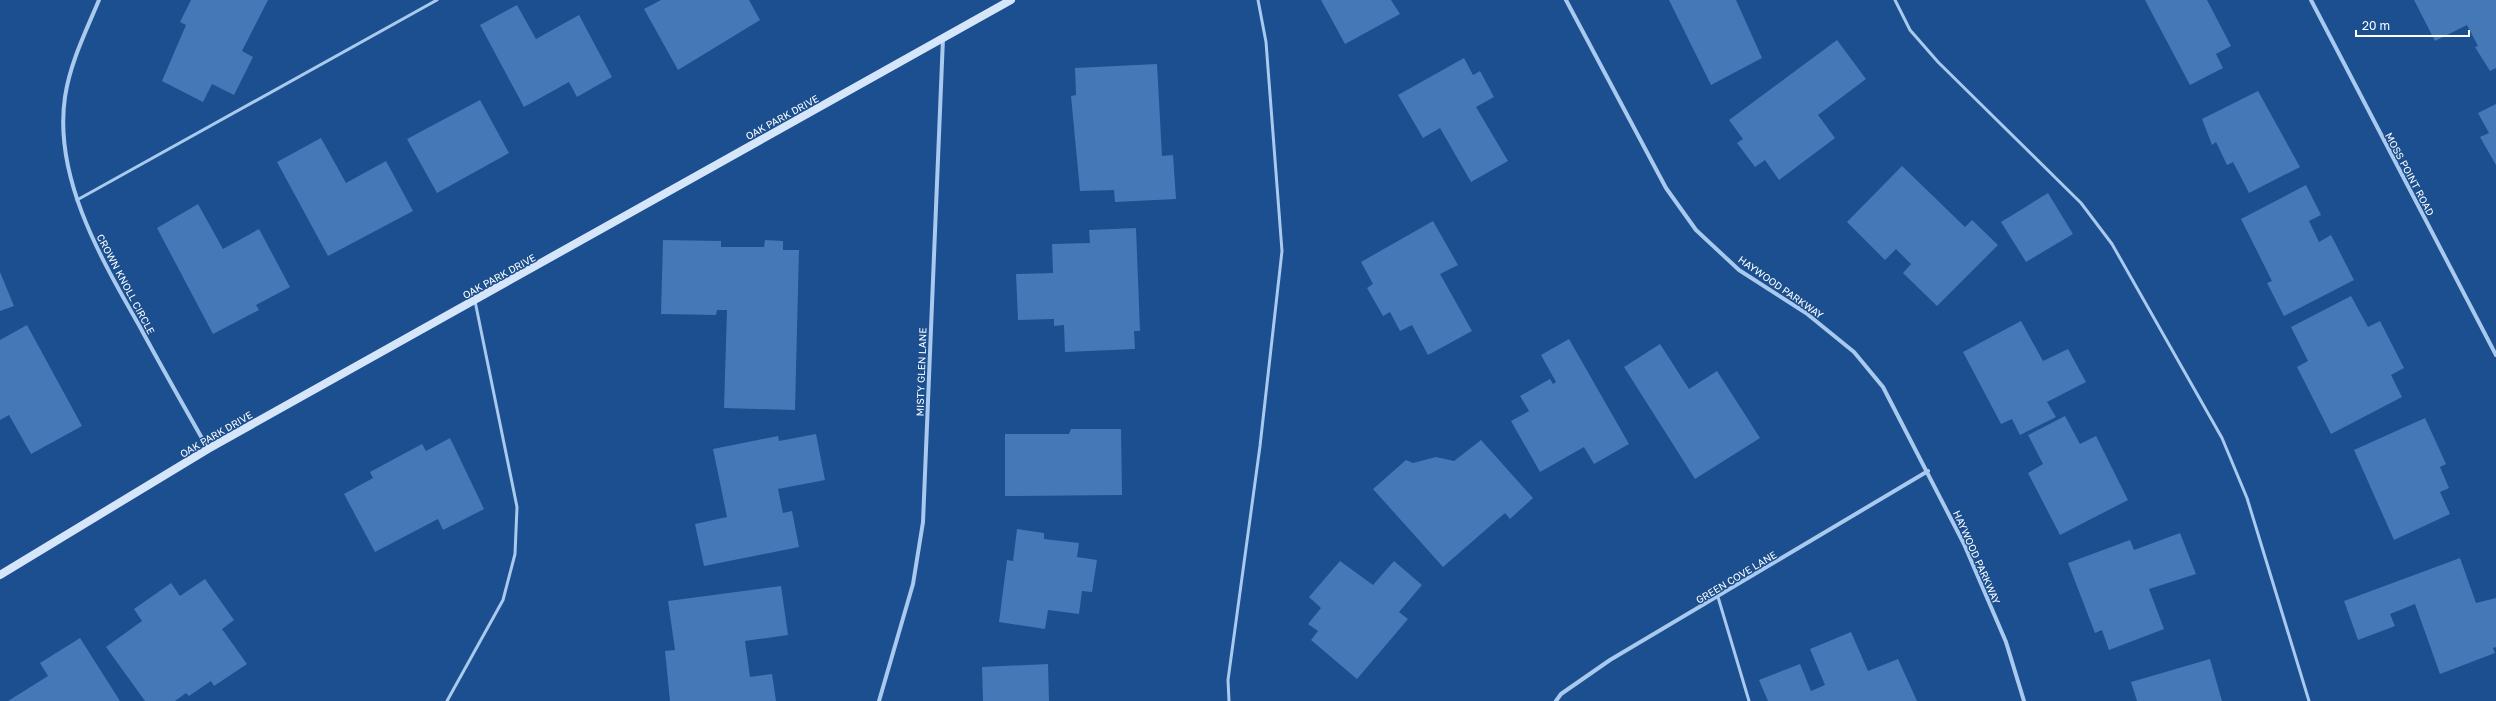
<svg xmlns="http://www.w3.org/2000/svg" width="2496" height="701" viewBox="0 0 2496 701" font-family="'Golos Text',sans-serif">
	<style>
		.building { fill: #4478b7 }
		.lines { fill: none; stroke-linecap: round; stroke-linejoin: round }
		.lane { stroke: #a9c9ee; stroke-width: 3 }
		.street { stroke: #a9c9ee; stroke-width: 4 }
		.secondary { stroke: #d6e6fa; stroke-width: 8 }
		.labels { text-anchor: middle; stroke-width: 3; stroke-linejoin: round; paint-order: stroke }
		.street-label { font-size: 10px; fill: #fff; stroke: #1b4f8f }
	</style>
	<rect width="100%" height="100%" fill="#1b4f8f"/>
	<!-- building -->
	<g class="building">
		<polygon points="191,0 268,0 242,51 253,57 234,95 212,84 203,102 162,81 186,25 180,22"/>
		<polygon points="661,0 749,0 760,20 678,70 644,9"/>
		<polygon points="1321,0 1391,0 1400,14 1345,44"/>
		<polygon points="1669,0 1736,0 1762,58 1711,85"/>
		<polygon points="2145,0 2207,0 2231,46 2216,54 2223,68 2190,85"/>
		<polygon points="2414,0 2496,0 2496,68 2490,71 2475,47 2478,46 2467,25 2435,41"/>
		<polygon points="517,5 536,39 579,15 612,77 577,97 569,82 524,107 480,25"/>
		<polygon points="1837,40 1866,79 1818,115 1835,138 1779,180 1765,160 1755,167 1737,143 1743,139 1729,120"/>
		<polygon points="1464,58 1473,75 1480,71 1494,97 1476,107 1508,161 1471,182 1440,128 1423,138 1398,95"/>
		<polygon points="1157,64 1162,156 1173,155 1176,199 1115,202 1114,190 1080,191 1071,96 1076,95 1075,68"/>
		<polygon points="2258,91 2300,167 2249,193 2233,162 2227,165 2216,142 2212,145 2202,119"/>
		<polygon points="480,100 509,153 437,193 407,139"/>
		<polygon points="2496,104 2496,165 2480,137 2489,133 2478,113"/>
		<polygon points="321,138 346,183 386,161 413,211 328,256 277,162"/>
		<polygon points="1902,166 1965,227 1972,220 1998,245 1937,306 1903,273 1911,264 1896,249 1885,260 1847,222"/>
		<polygon points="2306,185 2321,215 2309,221 2319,242 2331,235 2354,280 2284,316 2267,283 2272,281 2241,219"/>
		<polygon points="2048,193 2073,234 2026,262 2001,222"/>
		<polygon points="198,204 223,249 259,229 290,287 256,305 259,310 213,334 157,228"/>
		<polygon points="1433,221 1458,265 1440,274 1472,331 1428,355 1412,325 1400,331 1390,312 1383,316 1367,288 1373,284 1361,262"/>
		<polygon points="1136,228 1140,331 1134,331 1135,349 1065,352 1064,325 1054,326 1054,319 1018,320 1016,274 1053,273 1052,244 1090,243 1089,230"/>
		<polygon points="663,240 721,241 721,247 764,247 765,240 783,241 783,250 799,250 795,410 724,408 727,310 717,310 716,315 661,314"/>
		<polygon points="0,272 14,306 0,311"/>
		<polygon points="2351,296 2368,327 2380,321 2404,368 2391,375 2402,397 2331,434 2297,367 2308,361 2291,327"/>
		<polygon points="2021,321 2043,361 2068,349 2086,382 2047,402 2056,417 2020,435 2012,419 2001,424 1963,352"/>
		<polygon points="27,325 82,426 31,454 9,415 0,420 0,340"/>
		<polygon points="1569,339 1629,444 1594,464 1584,447 1540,472 1511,421 1529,411 1520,396 1550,379 1553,384 1556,382 1541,355"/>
		<polygon points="1660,344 1689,389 1717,371 1760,438 1695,479 1624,367"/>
		<polygon points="2065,416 2080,444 2096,436 2128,500 2060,535 2028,473 2043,464 2028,435"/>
		<polygon points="2425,418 2446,464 2440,467 2449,488 2440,492 2450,514 2394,540 2354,450"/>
		<polygon points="1071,429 1121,429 1122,495 1005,496 1005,434 1069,434"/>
		<polygon points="816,434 825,480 778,489 783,513 792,511 799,547 704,566 695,524 727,517 713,449 778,436 779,441"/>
		<polygon points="450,438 484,509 443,530 438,519 375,552 344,494 373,478 370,472 422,444 426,451"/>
		<polygon points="1481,440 1533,498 1510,519 1505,513 1443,567 1373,489 1406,460 1413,463 1436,457 1454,461"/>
		<polygon points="1017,529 1044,533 1044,539 1079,543 1077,557 1097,560 1092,592 1082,591 1079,614 1048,610 1045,629 999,622 1007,560 1013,561"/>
		<polygon points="2180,533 2196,574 2149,589 2164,629 2109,650 2102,630 2095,633 2068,563 2130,540 2134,550"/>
		<polygon points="2460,558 2476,603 2496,598 2496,647 2493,648 2495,653 2440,674 2415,604 2390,614 2395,626 2358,640 2344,601"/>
		<polygon points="1340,561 1373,585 1394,561 1422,585 1399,612 1408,619 1357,679 1311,640 1318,631 1308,624 1321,608 1309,597"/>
		<polygon points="205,579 234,620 222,629 247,664 214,686 211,681 189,696 186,693 175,701 145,701 106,647 142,621 134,609 171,583 180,596"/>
		<polygon points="781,586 788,635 745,641 750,677 772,674 776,701 670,701 665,651 675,650 668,601"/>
		<polygon points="1851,632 1868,671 1898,659 1917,701 1768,701 1759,680 1800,664 1811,691 1825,685 1810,649"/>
		<polygon points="80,638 120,701 8,701 48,676 40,663"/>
		<polygon points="2210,659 2222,701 2137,701 2131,682"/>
		<polygon points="1048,664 1049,701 983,701 982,667"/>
	</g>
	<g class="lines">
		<!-- lane -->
		<g class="lane">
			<polyline points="1895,0 1910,30 1938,62 2081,203 2112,244 2222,438 2247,498 2309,701"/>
			<polyline points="77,200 437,0"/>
			<polyline points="1718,597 1749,701"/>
			<polyline points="447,701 503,600 515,554 517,507 475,301"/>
			<polyline points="1229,701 1228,680 1260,446 1282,251 1266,42 1258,0"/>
		</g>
		<!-- street -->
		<g class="street">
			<path d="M99,0c-13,31 -29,63 -34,97 -12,81 37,163 75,230 22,41 45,81 68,122"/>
			<polyline points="1566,0 1666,188 1696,230 1739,270 1806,313 1854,352 1883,387 1964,544 2006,642 2024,701"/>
			<polyline points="2311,0 2496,355"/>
			<polyline points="879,701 913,584 923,522 943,38"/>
			<polyline points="1556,701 1561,694 1610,660 1928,471"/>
		</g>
		<!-- secondary -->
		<polyline class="secondary" points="0,575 208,449 1011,0"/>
	</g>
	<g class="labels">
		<!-- street labels -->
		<g class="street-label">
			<text transform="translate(782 117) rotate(-29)" y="4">OAK PARK DRIVE</text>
			<text transform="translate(2410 174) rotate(62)" y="4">MOSS POINT ROAD</text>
			<text transform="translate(499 276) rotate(-29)" y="4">OAK PARK DRIVE</text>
			<text transform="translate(126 284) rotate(62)" y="4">CROWN KNOLL CIRCLE</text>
			<text transform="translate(1781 287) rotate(35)" y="4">HAYWOOD PARKWAY</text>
			<text transform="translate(921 372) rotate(-88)" y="4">MISTY GLEN LANE</text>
			<text transform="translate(216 434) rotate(-30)" y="4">OAK PARK DRIVE</text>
			<text transform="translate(1977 557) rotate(66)" y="4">HAYWOOD PARKWAY</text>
			<text transform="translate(1736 577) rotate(-31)" y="4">GREEN COVE LANE</text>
		</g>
	</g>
	<!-- scale -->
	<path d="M2356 30v6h113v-6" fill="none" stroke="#ffffff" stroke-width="2"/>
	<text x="2362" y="30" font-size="12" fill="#ffffff" stroke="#1b4f8f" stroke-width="3" paint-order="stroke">20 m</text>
</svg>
